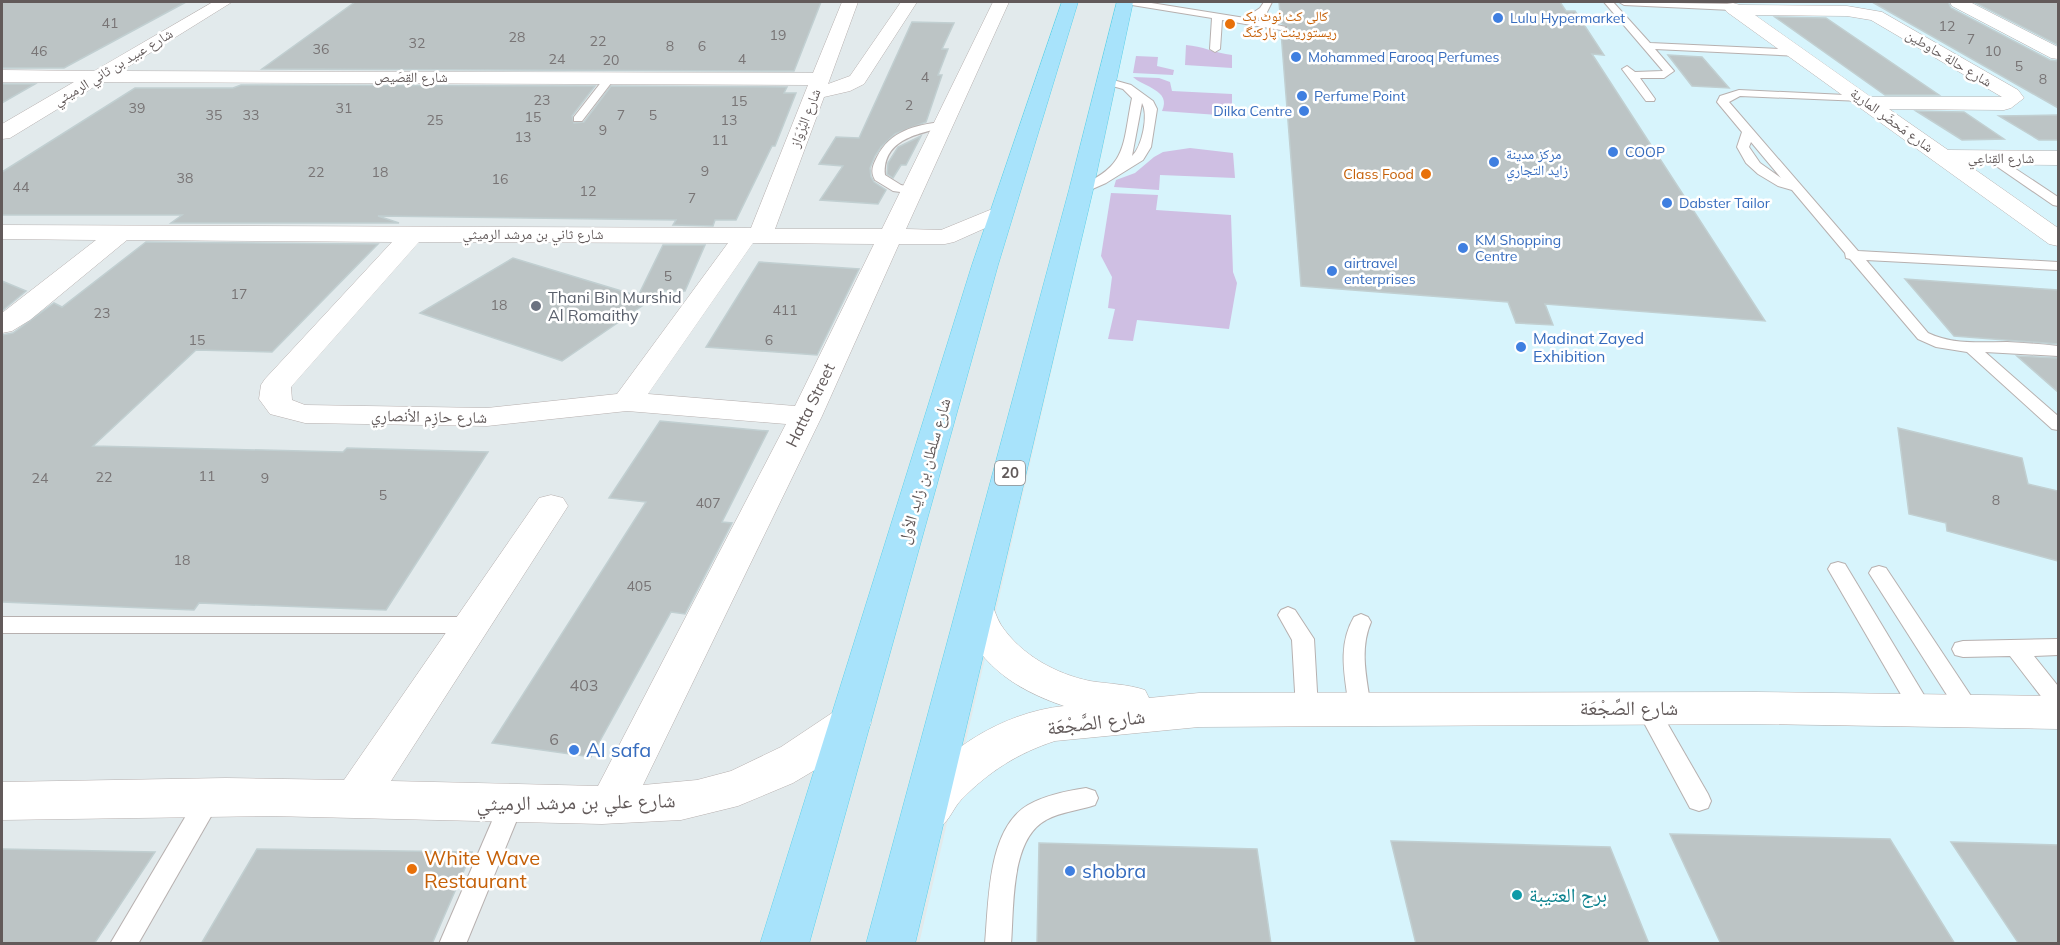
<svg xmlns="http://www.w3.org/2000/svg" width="2060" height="945" viewBox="0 0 2060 945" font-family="Mulish,'Noto Naskh Arabic',sans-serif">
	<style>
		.commercial { fill: #d7f4fc }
		.green { fill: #cfbfe3 }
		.building { fill: #bcc4c5; stroke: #c1cfd1; stroke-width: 1.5 }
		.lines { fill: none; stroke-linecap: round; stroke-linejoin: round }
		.lane-casing { stroke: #b7b0af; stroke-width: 2 }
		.street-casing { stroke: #b7b0af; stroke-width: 1 }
		.primary-casing { stroke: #5cd2eb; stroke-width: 1 }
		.lane { fill: #fff; fill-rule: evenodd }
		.street { fill: #fff; fill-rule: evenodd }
		.primary { fill: #a8e3fb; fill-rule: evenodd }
		.shop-dot { fill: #3f7fe0; stroke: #fff; stroke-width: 2 }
		.food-dot { fill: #e8710a; stroke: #fff; stroke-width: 2 }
		.worship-dot { fill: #6b7280; stroke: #fff; stroke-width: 2 }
		.culture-dot { fill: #0f9aa8; stroke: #fff; stroke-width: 2 }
		.labels { text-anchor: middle; stroke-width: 5; stroke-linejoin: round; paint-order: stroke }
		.far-food-label { font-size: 14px; fill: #c56008; stroke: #fff; text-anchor: start }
		.far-shop-label { font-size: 14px; fill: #366cbe; stroke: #fff; text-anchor: start }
		.number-label { font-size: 14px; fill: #787475 }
		.far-street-label { font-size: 14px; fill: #625a5a; stroke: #fff }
		.shield { fill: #fff; stroke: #918c8c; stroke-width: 1.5 }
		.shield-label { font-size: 15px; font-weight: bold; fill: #625a5a }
		.worship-label { font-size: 16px; fill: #5b616d; stroke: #fff; text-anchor: start }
		.shop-label { font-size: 16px; fill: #366cbe; stroke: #fff; text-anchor: start }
		.street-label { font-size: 16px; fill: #625a5a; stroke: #fff }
		.near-number-label { font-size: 16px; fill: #787475 }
		.near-street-label { font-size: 20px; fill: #625a5a; stroke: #fff }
		.near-shop-label { font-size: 20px; fill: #366cbe; stroke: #fff; text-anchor: start }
		.near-food-label { font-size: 20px; fill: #c56008; stroke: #fff; text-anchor: start }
		.near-culture-label { font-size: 20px; fill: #0d838f; stroke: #fff; text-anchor: start }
	</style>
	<rect width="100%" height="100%" fill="#e2eaec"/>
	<!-- commercial -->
	<polygon class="commercial" points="1133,2 2058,2 2058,943 919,944 1103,148"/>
	<!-- green -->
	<g class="green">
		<path d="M1186,45c16,1 29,8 46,10v13l-47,-3z"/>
		<polygon points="1136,56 1158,57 1157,66 1174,70 1173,75 1133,73"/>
		<path d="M1133,77l26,1 11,4 2,9 60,3v22l-70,-5c10,-21 -19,-24 -29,-34z"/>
		<polygon points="1190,148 1233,153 1235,178 1160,175 1159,190 1114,187 1116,180 1135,173 1154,157 1163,152"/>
		<polygon points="1111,193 1158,195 1156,210 1231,215 1233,272 1237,283 1229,329 1137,320 1133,341 1108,339 1115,309 1108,308 1112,277 1101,256"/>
	</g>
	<!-- building -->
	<g class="building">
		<polygon points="2,2 186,2 64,68 2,68"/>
		<polygon points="355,2 821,2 794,71 262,69"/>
		<polygon points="1279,2 1560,2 1566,11 1575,11 1604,55 1592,54 1765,321 1545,304 1553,325 1516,323 1508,302 1301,286 1281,32 1288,28 1281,23"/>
		<polygon points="1872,2 1948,2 1951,8 2050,60 2058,61 2058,108"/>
		<polygon points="1974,2 2058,2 2058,45"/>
		<polygon points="1775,17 1826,18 1939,95 1885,95"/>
		<polygon points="912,22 954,23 942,49 948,49 938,75 942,75 926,122 895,134 881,147 875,156 870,168 871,177 874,182 886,190 878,204 820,200 843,166 819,164 836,137 859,138"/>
		<polygon points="1668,55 1702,57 1729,88 1692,86"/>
		<polygon points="2,84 35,84 2,103"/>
		<polygon points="241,85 595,86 572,116 574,123 584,122 611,86 787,87 784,93 796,93 775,146 772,146 736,220 715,220 713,226 673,225 676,220 378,216 399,223 171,223 182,215 2,215 2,172 135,88 233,88"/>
		<polygon points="1916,111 1964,112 2004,139 1962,140"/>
		<polygon points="2058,115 2058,140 2039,140 1999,116"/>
		<polygon points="921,136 906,165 901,165 893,178 887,174 888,163 898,147"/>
		<polygon points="146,242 378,244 272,352 196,350 93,446 343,452 347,448 488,452 386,610 199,603 194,610 2,602 2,335 13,333 54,303 62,307"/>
		<polygon points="663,245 705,245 685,291 664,291 562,361 420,313 513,258 638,296"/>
		<polygon points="759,262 859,269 817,355 706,347"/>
		<polygon points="1905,279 2058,290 2058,344 1954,336"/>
		<polygon points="2,281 26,291 2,311"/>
		<polygon points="2017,356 2058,358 2058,392"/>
		<polygon points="660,421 768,431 722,522 732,523 685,614 671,612 591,757 492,743 646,502 609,498"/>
		<polygon points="1898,428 2022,458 2028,484 2058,491 2058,561 1947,531 1946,523 1909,514"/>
		<polygon points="1670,834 1890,839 1955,944 1721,944"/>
		<polygon points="1391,841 1610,847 1649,944 1416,944"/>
		<polygon points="1951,842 2058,845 2058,944 2019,944"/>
		<polygon points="1039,843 1257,849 1271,944 1037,944"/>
		<polygon points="2,849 155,852 94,944 2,944"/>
		<polygon points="257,849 472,852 432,944 201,944"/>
	</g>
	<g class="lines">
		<defs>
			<g id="lane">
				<polygon points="1127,2 1145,2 1245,18 1260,8 1264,2 1272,2 1267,12 1255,20 1286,27 1281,30 1222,20 1220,49 1215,52 1210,49 1212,18 1132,5"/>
				<polygon points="1604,2 1613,2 1650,43 1800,50 1805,53 1800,56 1655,49 1674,71 1664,78 1640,78 1655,99 1654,101 1646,101 1622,69 1627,66 1635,72 1663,71"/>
				<polygon points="1619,2 1732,4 1737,7 1732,10 1624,5"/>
				<polygon points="610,75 615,78 582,121 574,121 574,117 606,76"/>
				<path d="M1106,78l25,7 22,16 4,8 -6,38 -8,13 -37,23 -25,11 -6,-4 2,-3c51,-21 45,-40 55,-89l-9,-9 -21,-6 -1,-2zM1142,103c7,12 0,44 -10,53z"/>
				<path d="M1739,90l127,6 1,2 -5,3 -122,-5 -11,6 129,149 200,11v8l-192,-10 62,73c25,12 52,9 79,9 17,1 34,2 51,4v10l-73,-4 73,64v14l-6,-1 -85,-77 -31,-5 -18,-8 -68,-80 -4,-1 -1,-5 -53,-63 -14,-4 -20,-12 -12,-11 -9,-16 5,-15 -25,-30 3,-6zM1751,142l30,36 -21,-15 -11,-16z"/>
				<path d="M942,122l6,3 -2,2c-26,6 -64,12 -61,48l16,10 14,3 2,3 -2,3 -22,-3 -18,-11c-5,-9 -2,-15 2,-23 13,-26 38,-32 65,-35z"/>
				<polygon points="1993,154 2058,197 2058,206 2053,205 1989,161 1987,158"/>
				<polygon points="1838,562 1845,564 1930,705 1933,711 1930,717 1922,720 1914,717 1828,569 1831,564"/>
				<polygon points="1879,566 1886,568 1977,705 1980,711 1977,717 1969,720 1961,717 1869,573 1872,568"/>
				<polygon points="1288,607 1295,610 1314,639 1318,709 1315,715 1307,718 1299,715 1296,709 1292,640 1278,615 1281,610"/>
				<path d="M1361,614l7,3 3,5c-12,28 -4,57 0,86l-3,6 -8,3 -8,-3 -3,-6c-4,-32 -12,-62 5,-91z"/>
				<polygon points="2,617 472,617 479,620 482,625 479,630 472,633 2,633"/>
				<polygon points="2058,639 2058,655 2034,656 2058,686 2058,711 2050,708 2010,656 1963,657 1955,655 1952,649 1955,643 1963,641"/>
				<polygon points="1647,699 1655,702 1708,794 1711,801 1708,808 1699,811 1690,808 1636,708 1639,702"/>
				<path d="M1086,788l9,3 3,7 -3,7c-17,6 -33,6 -49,15 -36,19 -32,88 -35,124h-26c4,-42 2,-115 43,-139 18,-10 38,-14 58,-17z"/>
				<polygon points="209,789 218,792 221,799 138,944 110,944 200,792"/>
				<polygon points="511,795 520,798 523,805 466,944 439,944 502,798"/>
			</g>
			<g id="street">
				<path d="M213,2h19l-111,69 692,2 29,-71h16l-30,82 22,-8 51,-74h16l-53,82 -14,7 -26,6 -49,132h107l111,-227h16l-103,227 35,1 61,-25 8,2 4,5 -4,5 -56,25 -9,2h-46l-77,172 -179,369 54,-5 34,-9 50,-24 54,-36 15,-5 15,5 6,12 -6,12 -35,26 -37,22 -55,23 -57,14 -79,4 -331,-8 -269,4v-38l224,-4 118,2 195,-282 12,-3 12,3 5,8 -177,275 207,5 188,-362 -159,-13 -140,15 -182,-3 -35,-9 -11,-15 2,-14 4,-6 127,-137 -265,-2 -97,80 -18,11 -10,2v-20l94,-73 -94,-1v-14l749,3 57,-143 -706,-3 -92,56 -8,1v-15l72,-42h-72v-12l92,1zM419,242l309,1 -111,151 -130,14 -182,-3 -13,-5 -1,-13zM753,243l121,1 -79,162 -147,-12z"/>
				<polygon points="1950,2 1970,2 2058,47 2058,59 2051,58 1952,6"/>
				<path d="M1733,3l7,2 107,1 35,6 136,78 6,8 -13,10 -7,2 -115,-1 59,41 110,1v14l-91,-1 91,64v18l-9,-2 -322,-232 -3,-4 3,-4zM1755,15l92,1 24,4 131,77h-131z"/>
				<path d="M976,595l13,4c5,8 7,18 12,26 20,30 55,49 89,56 19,3 37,3 55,9l4,8 50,-5 557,-1 302,4v33l-302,-5 -557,3 -144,14c-37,12 -67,31 -94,59 -7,7 -12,21 -20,26 -10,7 -20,4 -31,0l-6,-14c27,-57 98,-100 160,-106 -51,-17 -89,-44 -107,-97l6,-10z"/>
			</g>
			<g id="primary">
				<polygon points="1062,2 1078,2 998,265 809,944 760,944 972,265"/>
				<polygon points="1117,2 1133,2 1093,190 915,944 866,944 1069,190"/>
			</g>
		</defs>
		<!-- lane casing -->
		<use href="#lane" class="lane-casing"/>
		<!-- street casing -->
		<use href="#street" class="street-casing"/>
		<!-- primary casing -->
		<use href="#primary" class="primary-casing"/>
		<!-- lane -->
		<use href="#lane" class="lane"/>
		<!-- street -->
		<use href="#street" class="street"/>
		<!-- primary -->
		<use href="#primary" class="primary"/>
	</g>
	<!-- markers -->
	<g class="shop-dot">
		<circle cx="1498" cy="18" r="6"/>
		<circle cx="1296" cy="57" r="6"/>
		<circle cx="1302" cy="96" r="6"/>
		<circle cx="1304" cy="111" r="6"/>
		<circle cx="1613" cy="152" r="6"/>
		<circle cx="1494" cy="162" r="6"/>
		<circle cx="1667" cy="203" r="6"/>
		<circle cx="1463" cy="248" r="6"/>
		<circle cx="1332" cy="271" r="6"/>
		<circle cx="1521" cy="347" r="6"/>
		<circle cx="574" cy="750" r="6"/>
		<circle cx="1070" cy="871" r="6"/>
	</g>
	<g class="food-dot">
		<circle cx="1230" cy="24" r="6"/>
		<circle cx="1426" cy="174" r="6"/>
		<circle cx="412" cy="869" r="6"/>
	</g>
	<circle class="worship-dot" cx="536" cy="306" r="6"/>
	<circle class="culture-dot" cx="1517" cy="895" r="6"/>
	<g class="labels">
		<!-- far-food labels -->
		<g class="far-food-label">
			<text x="1242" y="21">کالی کٹ نوٹ بک<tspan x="1242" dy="16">ریستورینت پارکنگ</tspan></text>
			<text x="1414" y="179" text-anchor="end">Class Food</text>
		</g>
		<!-- far-shop labels -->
		<g class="far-shop-label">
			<text x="1510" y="23">Lulu Hypermarket</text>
			<text x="1308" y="62">Mohammed Farooq Perfumes</text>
			<text x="1314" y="101">Perfume Point</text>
			<text x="1292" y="116" text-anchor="end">Dilka Centre</text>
			<text x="1625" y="157">COOP</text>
			<text x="1506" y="159">مركز مدينة<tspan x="1506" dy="16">زايد التجاري</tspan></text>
			<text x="1679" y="208">Dabster Tailor</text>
			<text x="1475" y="245">KM Shopping<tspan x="1475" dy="16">Centre</tspan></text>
			<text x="1344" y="268">airtravel<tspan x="1344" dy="16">enterprises</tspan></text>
		</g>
		<!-- number labels -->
		<g class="number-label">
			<text x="110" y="28">41</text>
			<text x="1947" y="31">12</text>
			<text x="778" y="40">19</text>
			<text x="517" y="42">28</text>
			<text x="1971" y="44">7</text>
			<text x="598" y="46">22</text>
			<text x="417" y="48">32</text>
			<text x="670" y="51">8</text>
			<text x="702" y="51">6</text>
			<text x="321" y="54">36</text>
			<text x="39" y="56">46</text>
			<text x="1993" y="56">10</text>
			<text x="557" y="64">24</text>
			<text x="742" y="64">4</text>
			<text x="611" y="65">20</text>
			<text x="2019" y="71">5</text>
			<text x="925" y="82">4</text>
			<text x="2043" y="84">8</text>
			<text x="542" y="105">23</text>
			<text x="739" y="106">15</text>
			<text x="909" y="110">2</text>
			<text x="137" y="113">39</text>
			<text x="344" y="113">31</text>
			<text x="214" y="120">35</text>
			<text x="251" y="120">33</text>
			<text x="621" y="120">7</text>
			<text x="653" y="120">5</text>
			<text x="533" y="122">15</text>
			<text x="435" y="125">25</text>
			<text x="729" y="125">13</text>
			<text x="603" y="135">9</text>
			<text x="523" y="142">13</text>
			<text x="720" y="145">11</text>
			<text x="705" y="176">9</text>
			<text x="316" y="177">22</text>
			<text x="380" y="177">18</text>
			<text x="185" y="183">38</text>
			<text x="500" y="184">16</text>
			<text x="21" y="192">44</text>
			<text x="588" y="196">12</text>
			<text x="692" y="203">7</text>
			<text x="668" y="281">5</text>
			<text x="239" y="299">17</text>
			<text x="499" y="310">18</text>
			<text x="785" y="315">411</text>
			<text x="102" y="318">23</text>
			<text x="197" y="345">15</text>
			<text x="769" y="345">6</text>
			<text x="207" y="481">11</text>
			<text x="104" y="482">22</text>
			<text x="40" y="483">24</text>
			<text x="265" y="483">9</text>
			<text x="383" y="500">5</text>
			<text x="1996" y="505">8</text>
			<text x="708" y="508">407</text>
			<text x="182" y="565">18</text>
			<text x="639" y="591">405</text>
		</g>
		<!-- far-street labels -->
		<g class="far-street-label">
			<text transform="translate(1949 58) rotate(31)" y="5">شارع حالة حاوطين</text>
			<text transform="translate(113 67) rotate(-31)" y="5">شارع عبيد بن ثاني الرميثي</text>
			<text x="411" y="82">شارع القِصَيص</text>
			<text transform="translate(805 118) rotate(-69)" y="5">شارع البُرْوَاز</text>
			<text transform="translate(1892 120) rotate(36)" y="5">شارع مَحضَر المارية</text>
			<text x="2001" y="163">شارع القِناعِي</text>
			<text x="533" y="239">شارع ثاني بن مرشد الرميثي</text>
		</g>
		<!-- shield labels -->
		<rect class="shield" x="995" y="461" width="30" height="24" rx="4.5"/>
		<g class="shield-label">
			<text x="1010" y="478">20</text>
		</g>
		<!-- worship labels -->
		<g class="worship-label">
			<text x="548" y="303">Thani Bin Murshid<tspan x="548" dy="18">Al Romaithy</tspan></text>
		</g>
		<!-- shop labels -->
		<g class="shop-label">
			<text x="1533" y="344">Madinat Zayed<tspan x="1533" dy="18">Exhibition</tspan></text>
		</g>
		<!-- street labels -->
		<g class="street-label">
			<text transform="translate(810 405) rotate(-64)" y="6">Hatta Street</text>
			<text transform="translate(429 416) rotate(1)" y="6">شارع حازِم الأنصارِي</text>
			<text transform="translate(924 471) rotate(-74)" y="6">شارع سلطان بن زايد الأول</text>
		</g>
		<!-- near-number labels -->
		<g class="near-number-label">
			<text x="584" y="691">403</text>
			<text x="554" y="745">6</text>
		</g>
		<!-- near-street labels -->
		<g class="near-street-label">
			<text x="1629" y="715">شارع الصَّجْعَة</text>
			<text transform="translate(1096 722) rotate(-7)" y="7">شارع الصَّجْعَة</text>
			<text transform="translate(576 802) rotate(-1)" y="7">شارع علي بن مرشد الرميثي</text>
		</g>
		<!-- near-shop labels -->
		<g class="near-shop-label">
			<text x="586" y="757">Al safa</text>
			<text x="1082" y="878">shobra</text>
		</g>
		<!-- near-food labels -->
		<g class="near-food-label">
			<text x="424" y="865">White Wave<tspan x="424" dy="23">Restaurant</tspan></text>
		</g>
		<!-- near-culture labels -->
		<g class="near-culture-label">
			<text x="1529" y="902">برج العتيبة</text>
		</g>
	</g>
	<!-- border -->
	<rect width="2060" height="945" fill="none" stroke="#625a5a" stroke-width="6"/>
</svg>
